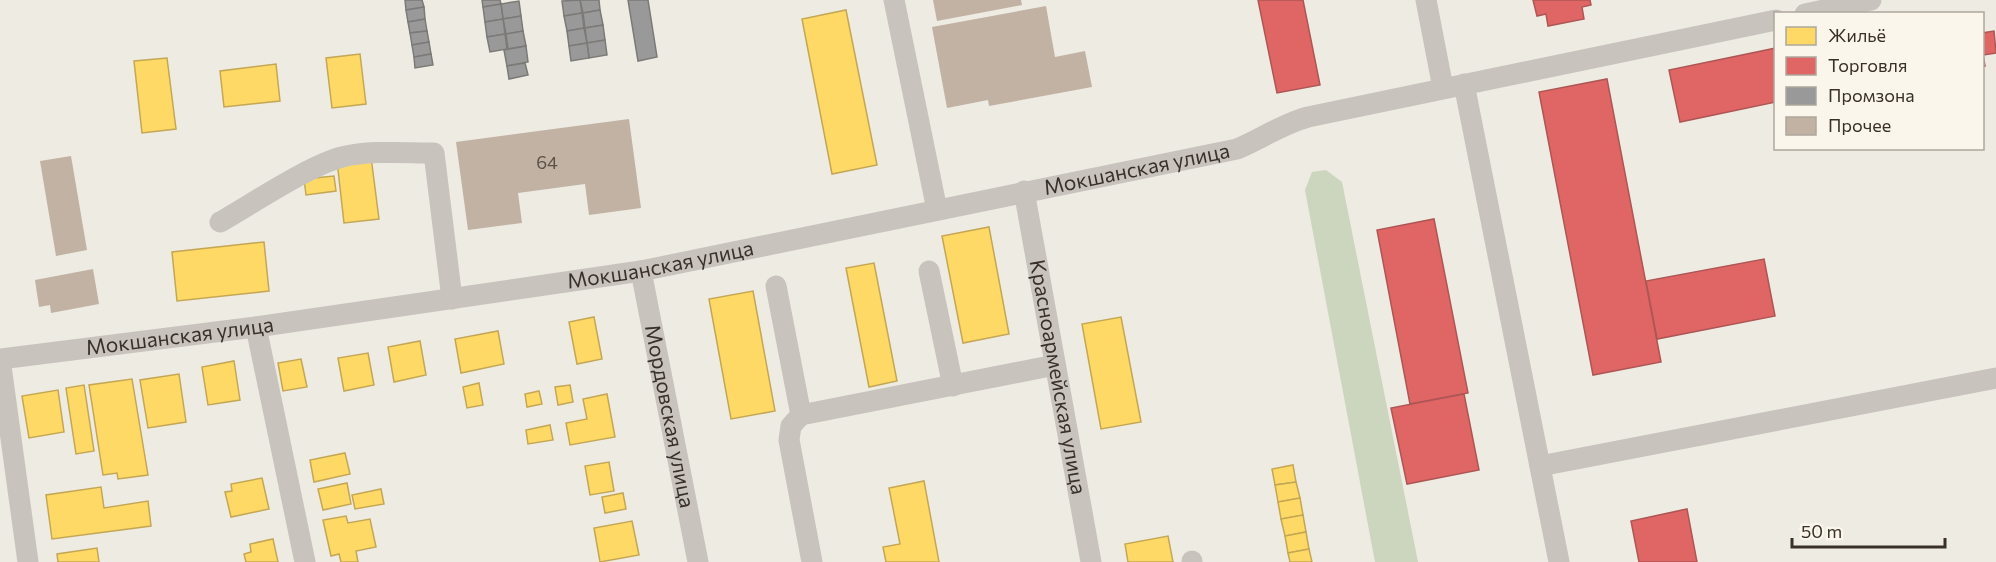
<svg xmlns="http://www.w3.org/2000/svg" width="1996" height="562" viewBox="0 0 1996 562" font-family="Commissioner,sans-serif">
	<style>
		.green { fill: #ccd5bd }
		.homes { fill: #ffd966; stroke: #c4a754; stroke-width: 1.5 }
		.shops { fill: #e06666; stroke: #ae5654; stroke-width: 1.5 }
		.industry { fill: #999; stroke: #7c7a77; stroke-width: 1.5 }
		.building { fill: #c2b2a4 }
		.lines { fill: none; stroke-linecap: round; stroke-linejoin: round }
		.minor { stroke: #c8c3bc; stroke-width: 21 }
		.labels { text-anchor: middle; stroke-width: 6; stroke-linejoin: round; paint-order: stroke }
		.number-label { font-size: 18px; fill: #5b5148 }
		.street-label { font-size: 21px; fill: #393129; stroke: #faf6eb }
	</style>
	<rect width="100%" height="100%" fill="#eeebe3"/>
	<!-- green -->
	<polygon class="green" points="1326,170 1342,182 1418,562 1375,562 1305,190 1312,172"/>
	<!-- homes -->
	<g class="homes">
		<polygon points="846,10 877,165 832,174 802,19"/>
		<polygon points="360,54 366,104 332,108 326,58"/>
		<polygon points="167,58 176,129 142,133 134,61"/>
		<polygon points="276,64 280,101 224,107 220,71"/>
		<polygon points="371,157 379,219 344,223 337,161"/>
		<polygon points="334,176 336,191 306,195 304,179"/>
		<polygon points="989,227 1009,334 963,343 942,236"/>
		<polygon points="264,242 269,291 177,301 172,252"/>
		<polygon points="874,263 897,381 869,387 846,268"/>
		<polygon points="753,291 775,411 731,419 709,299"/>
		<polygon points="594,317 602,359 577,364 569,322"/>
		<polygon points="1121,317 1141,422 1101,429 1082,324"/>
		<polygon points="498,331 504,364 461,373 455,339"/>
		<polygon points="420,341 426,375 394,382 388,347"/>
		<polygon points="368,353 374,385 344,391 338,358"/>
		<polygon points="301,359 307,387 283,391 278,363"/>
		<polygon points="234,361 240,400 208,405 202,367"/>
		<polygon points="179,374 186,422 148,428 140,380"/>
		<polygon points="132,379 148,475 118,479 117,473 103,475 89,385"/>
		<polygon points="479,383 483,405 467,408 463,387"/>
		<polygon points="84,385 94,451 76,454 66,388"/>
		<polygon points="570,385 573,402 558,405 555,387"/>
		<polygon points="58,390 64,432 29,438 22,396"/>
		<polygon points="539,391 542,404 527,407 525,394"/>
		<polygon points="607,394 615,437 570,445 566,423 587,419 583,399"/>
		<polygon points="550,425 553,440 528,444 526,430"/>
		<polygon points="345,453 350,474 314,482 310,460"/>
		<polygon points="609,462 614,491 590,495 585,466"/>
		<polygon points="1293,465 1296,482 1275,485 1272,469"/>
		<polygon points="262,478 269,509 231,517 225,492 232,491 231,484"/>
		<polygon points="924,481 939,562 886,562 883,547 900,544 889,488"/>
		<polygon points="1296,482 1300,498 1278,502 1275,485"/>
		<polygon points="347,483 351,504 323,510 318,489"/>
		<polygon points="101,487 104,508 148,501 151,526 52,539 46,495"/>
		<polygon points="381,489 384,504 355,509 352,495"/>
		<polygon points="623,493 626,509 605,513 602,497"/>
		<polygon points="1300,498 1303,515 1281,519 1278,502"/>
		<polygon points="1303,515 1306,532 1285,536 1281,519"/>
		<polygon points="346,516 348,523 370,519 376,547 356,551 358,562 341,562 339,554 331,556 323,520"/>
		<polygon points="632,521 639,555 600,562 594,528"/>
		<polygon points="1306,532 1309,549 1288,553 1285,536"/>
		<polygon points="1168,536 1173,562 1128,562 1125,544"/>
		<polygon points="273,539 278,562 246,562 244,554 251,552 250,544"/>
		<polygon points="97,548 99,562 58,562 57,554"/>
		<polygon points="1309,549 1312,562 1290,562 1288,553"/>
	</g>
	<!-- shops -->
	<g class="shops">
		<polygon points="1258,0 1303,0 1320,85 1277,93"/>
		<polygon points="1533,0 1590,0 1591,5 1582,7 1584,19 1548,26 1546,14 1537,16"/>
		<polygon points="1994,31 1996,53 1983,55 1985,66 1982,66 1982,33"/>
		<polygon points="1776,48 1776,102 1680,122 1669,70"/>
		<polygon points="1607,79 1661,362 1593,375 1539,92"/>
		<polygon points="1434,219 1468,393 1410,404 1377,230"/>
		<polygon points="1764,259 1775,316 1657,339 1646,281"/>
		<polygon points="1464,394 1479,470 1407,484 1391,408"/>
		<polygon points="1687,509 1697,562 1639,562 1631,521"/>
	</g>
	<!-- industry -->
	<g class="industry">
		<polygon points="405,0 422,0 424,7 406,10"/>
		<polygon points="482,0 500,0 501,4 483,7"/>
		<polygon points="580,0 599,0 600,10 583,13"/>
		<polygon points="580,0 582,13 564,16 562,1"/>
		<polygon points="628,0 648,0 657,57 638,61"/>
		<polygon points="519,1 521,16 503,19 501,4"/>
		<polygon points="501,4 503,19 485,22 483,7"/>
		<polygon points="424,7 425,19 408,22 406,10"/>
		<polygon points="600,10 603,25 585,28 583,13"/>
		<polygon points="582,13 584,28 567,31 564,16"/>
		<polygon points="521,16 523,31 506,34 503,19"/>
		<polygon points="425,19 427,31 410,33 408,22"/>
		<polygon points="503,19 505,34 487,37 485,22"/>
		<polygon points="603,25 605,40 587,43 585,28"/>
		<polygon points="584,28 587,43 569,46 567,31"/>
		<polygon points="427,31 429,42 412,45 410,33"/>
		<polygon points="523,31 526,46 508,49 506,34"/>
		<polygon points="505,34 507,49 490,52 487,37"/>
		<polygon points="605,40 607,55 589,58 587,43"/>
		<polygon points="429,42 431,54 414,57 412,45"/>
		<polygon points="587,43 589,58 571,61 569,46"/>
		<polygon points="526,46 528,62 507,66 504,50"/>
		<polygon points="431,54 433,65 415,68 414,57"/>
		<polygon points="525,63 528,75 509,79 507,66"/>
	</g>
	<!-- building -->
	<g class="building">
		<polygon points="933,0 1021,0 1022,5 937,21"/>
		<polygon points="1046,6 1055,57 1085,51 1092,87 989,106 988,100 947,108 932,27"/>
		<polygon points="629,119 641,208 589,215 585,184 518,193 522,223 468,230 456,142"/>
		<polygon points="71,156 87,250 56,256 40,161"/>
		<polygon points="93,269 99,304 51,313 50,305 39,307 35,280"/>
	</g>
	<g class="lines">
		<!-- minor -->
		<g class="minor">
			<polyline points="894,0 937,210"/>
			<polyline points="1426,0 1443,88"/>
			<polyline points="1805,14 1871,0"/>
			<polyline points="1464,84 1559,562"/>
			<path id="s1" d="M1024,191l67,371"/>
			<path d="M220,222c32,-18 88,-56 122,-65 29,-7 62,-4 92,-4l18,146"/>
			<path id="s2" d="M641,271l57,291"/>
			<polyline points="929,271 953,386"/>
			<polyline points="776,286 801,415"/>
			<polyline points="256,327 305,562"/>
			<polyline points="1540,466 1996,378"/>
			<polyline points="1192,561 1192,562"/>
			<path id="s3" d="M28,562l-28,-203 256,-32 385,-56 596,-122c24,-10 45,-25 71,-32l468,-97"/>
			<polyline points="812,562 789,440 791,426 801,415 1055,365"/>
		</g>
	</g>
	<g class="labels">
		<!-- number labels -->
		<g class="number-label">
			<text x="547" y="169">64</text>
		</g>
		<!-- street labels -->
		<g class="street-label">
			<text dy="7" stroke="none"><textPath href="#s3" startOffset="1358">Мокшанская улица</textPath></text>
			<text dy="7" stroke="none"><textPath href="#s3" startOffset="872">Мокшанская улица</textPath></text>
			<text dy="7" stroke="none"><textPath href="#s3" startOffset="386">Мокшанская улица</textPath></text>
			<text dy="7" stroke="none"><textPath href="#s1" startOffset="189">Красноармейская улица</textPath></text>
			<text dy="7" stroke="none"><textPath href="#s2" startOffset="148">Мордовская улица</textPath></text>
		</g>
	</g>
	<!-- legend -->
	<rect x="1774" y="12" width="210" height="138" fill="#faf6eb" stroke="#ada79d" stroke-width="1.5"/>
	<rect x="1786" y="27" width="30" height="18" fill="#ffd966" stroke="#ada79d" stroke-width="1.5"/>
	<text x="1828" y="42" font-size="18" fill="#393129">Жильё</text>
	<rect x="1786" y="57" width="30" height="18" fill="#e06666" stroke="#ada79d" stroke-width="1.5"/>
	<text x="1828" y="72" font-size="18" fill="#393129">Торговля</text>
	<rect x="1786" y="87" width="30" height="18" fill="#999999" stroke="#ada79d" stroke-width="1.5"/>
	<text x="1828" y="102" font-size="18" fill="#393129">Промзона</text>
	<rect x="1786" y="117" width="30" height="18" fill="#c2b2a4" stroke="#ada79d" stroke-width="1.5"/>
	<text x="1828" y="132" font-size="18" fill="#393129">Прочее</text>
	<!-- scale -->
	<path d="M1792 538v9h153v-9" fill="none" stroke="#393129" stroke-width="3"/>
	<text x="1801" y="538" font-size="18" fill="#393129" stroke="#faf6eb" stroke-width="4.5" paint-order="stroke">50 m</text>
</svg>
